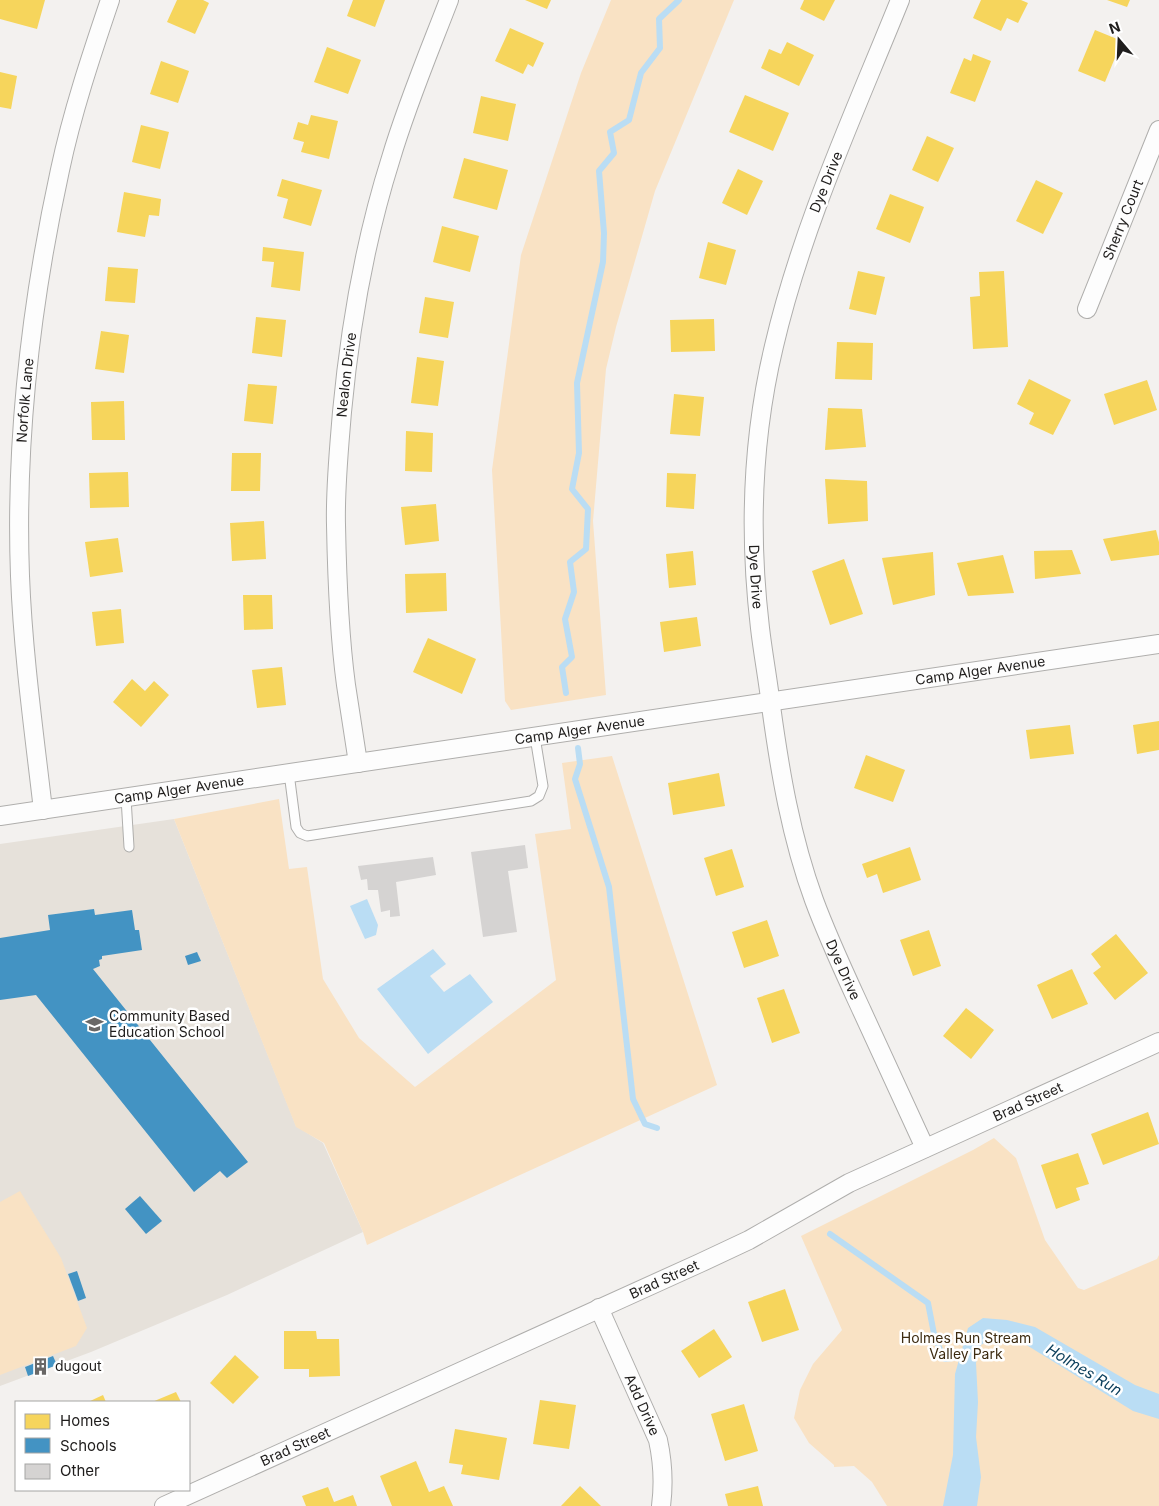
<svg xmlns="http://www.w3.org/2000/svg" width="1159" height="1506" viewBox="0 0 1159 1506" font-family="Inter,sans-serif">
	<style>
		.built { fill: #e6e1da }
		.green { fill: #f9e2c4 }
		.water { fill: #baddf4 }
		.homes { fill: #f6d55c }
		.schools { fill: #4393c3 }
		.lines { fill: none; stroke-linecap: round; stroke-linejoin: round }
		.stream { stroke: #baddf4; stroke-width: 6 }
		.building { fill: #d5d3d2 }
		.lane-casing { stroke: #afaeac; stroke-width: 11 }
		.street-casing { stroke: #afaeac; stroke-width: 20 }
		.lane { stroke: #fdfdfd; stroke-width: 9 }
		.street { stroke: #fdfdfd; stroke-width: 18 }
		.labels { text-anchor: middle; stroke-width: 5; stroke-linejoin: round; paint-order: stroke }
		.street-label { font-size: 14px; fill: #1f1d1c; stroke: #fff }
		.poi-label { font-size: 14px; fill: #1f1d1c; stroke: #fff; text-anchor: start }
		.park-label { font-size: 14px; fill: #3d2b11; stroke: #fff }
		.water-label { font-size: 15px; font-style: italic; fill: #0d405d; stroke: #fff }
	</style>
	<rect width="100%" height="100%" fill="#f3f1ef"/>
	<!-- built -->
	<polygon class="built" points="174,819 296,1126 323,1143 363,1232 227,1295 91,1352 0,1386 0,844"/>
	<!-- green -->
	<g class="green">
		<polygon points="611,0 734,0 655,191 616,327 606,369 593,521 606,695 511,710 505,701 492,470 521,255 581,73"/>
		<polygon points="612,756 717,1085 367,1245 363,1232 324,1143 296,1127 174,819 279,799 289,869 307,867 323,979 359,1038 415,1087 556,980 535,834 571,829 562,763"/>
		<polygon points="994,1138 1016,1158 1045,1240 1078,1288 1084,1290 1157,1259 1159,1255 1159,1506 887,1506 872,1482 854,1466 834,1467 834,1465 809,1443 794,1418 800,1390 813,1364 842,1330 801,1236 973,1150"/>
		<polygon points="20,1191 61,1258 87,1328 76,1346 0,1375 0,1202"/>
	</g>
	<!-- water -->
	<g class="water">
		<polygon points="367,899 378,925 376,935 365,939 350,906"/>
		<polygon points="433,949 446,964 430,976 444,992 470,974 493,1002 428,1054 377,989"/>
		<polygon points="983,1318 1007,1320 1035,1327 1135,1385 1159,1394 1159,1419 1133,1411 1015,1338 994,1337 981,1345 976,1363 978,1402 976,1437 981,1477 977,1506 943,1506 953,1455 955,1374 968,1328"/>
	</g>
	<!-- homes -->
	<g class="homes">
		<polygon points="0,0 45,0 37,29 0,19"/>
		<polygon points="177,0 203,0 209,3 195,34 167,22"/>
		<polygon points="353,0 385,0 375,27 347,16"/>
		<polygon points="525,0 551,0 547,9"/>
		<polygon points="804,0 835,0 824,21 800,9"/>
		<polygon points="981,0 1021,0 1028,3 1018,23 1007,18 1001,31 973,18"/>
		<polygon points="1107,0 1130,0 1127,7"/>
		<polygon points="510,28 544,43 533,67 528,64 523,74 495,61"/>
		<polygon points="1095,30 1122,41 1105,82 1078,71"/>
		<polygon points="787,42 814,55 799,86 761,68 769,49 781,54"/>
		<polygon points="327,47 361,60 348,94 314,82"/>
		<polygon points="973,54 991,61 975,102 950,93 964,58 971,61"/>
		<polygon points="161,61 189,71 178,103 150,94"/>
		<polygon points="0,72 17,76 11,109 0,107"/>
		<polygon points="745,95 789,113 773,151 729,132"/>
		<polygon points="481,96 516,104 508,141 473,133"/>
		<polygon points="311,115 338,121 329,159 301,152 304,142 293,139 298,122 308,125"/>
		<polygon points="141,125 169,132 160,169 132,162"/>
		<polygon points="927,136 954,148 938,182 912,170"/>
		<polygon points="464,158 508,170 497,210 453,198"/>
		<polygon points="738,169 763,181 747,215 722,203"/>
		<polygon points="282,179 322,190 311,226 283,218 288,199 277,196"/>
		<polygon points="1036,180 1063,193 1043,234 1016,221"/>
		<polygon points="124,192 161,199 159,216 149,215 145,237 117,232"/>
		<polygon points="890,194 924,207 910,243 876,229"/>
		<polygon points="442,226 479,236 470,272 433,262"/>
		<polygon points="708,242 736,250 726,285 699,278"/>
		<polygon points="263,247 304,252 300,291 271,287 274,262 262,261"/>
		<polygon points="108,267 138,269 135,303 105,301"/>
		<polygon points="858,271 885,277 876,315 849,309"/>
		<polygon points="1004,271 1008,347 973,349 970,297 980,296 979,272"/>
		<polygon points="425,297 454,302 448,338 419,333"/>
		<polygon points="256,317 286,320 282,357 252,353"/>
		<polygon points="714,319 715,351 671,352 670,320"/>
		<polygon points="101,331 129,335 124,373 95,369"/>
		<polygon points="837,342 873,343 872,380 835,379"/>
		<polygon points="417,357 444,361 438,406 411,403"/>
		<polygon points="1029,379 1071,400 1053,435 1029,424 1034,413 1017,404"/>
		<polygon points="1147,380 1157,410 1114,425 1104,394"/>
		<polygon points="248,384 277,386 273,424 244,421"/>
		<polygon points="674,394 704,397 700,436 670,434"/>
		<polygon points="124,401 125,440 92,440 91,402"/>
		<polygon points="828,408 862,409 866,447 825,450"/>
		<polygon points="406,431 433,433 432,472 405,471"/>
		<polygon points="232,453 261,453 260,491 231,491"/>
		<polygon points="128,472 129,507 90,508 89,473"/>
		<polygon points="667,473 696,474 694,509 666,507"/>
		<polygon points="825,479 867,481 868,521 828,524"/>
		<polygon points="436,504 439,541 405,545 401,507"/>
		<polygon points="264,521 266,559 232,561 230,523"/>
		<polygon points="1156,530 1159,542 1159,555 1111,561 1103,539"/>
		<polygon points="118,538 123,572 90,577 85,542"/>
		<polygon points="1072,550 1081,574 1035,579 1034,551"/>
		<polygon points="693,551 696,585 669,588 666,554"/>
		<polygon points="933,552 935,595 893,605 882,558"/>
		<polygon points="1003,555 1014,593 968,596 957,563"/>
		<polygon points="844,559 863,614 830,625 812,571"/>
		<polygon points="446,573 447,611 406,613 405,574"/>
		<polygon points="243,595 272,595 273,629 244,630"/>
		<polygon points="121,609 124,643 96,646 92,612"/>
		<polygon points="697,617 701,646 664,652 660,622"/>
		<polygon points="428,638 476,659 462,694 413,672"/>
		<polygon points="282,667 286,705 257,708 252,670"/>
		<polygon points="132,679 145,691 154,681 169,695 141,727 113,702"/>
		<polygon points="1159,721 1159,750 1137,754 1133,725"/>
		<polygon points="1070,725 1074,754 1030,759 1026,730"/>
		<polygon points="866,755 905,770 893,802 854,788"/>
		<polygon points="719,773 725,806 673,815 668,783"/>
		<polygon points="910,847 921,880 883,893 877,874 867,878 862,864"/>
		<polygon points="732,849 744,887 716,896 704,858"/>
		<polygon points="767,920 779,956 744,968 732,932"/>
		<polygon points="929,930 941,966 913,976 900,940"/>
		<polygon points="1116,934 1148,973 1115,1000 1093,973 1101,967 1091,954"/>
		<polygon points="1072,969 1088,1004 1052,1019 1037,985"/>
		<polygon points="784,989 800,1033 772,1043 757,998"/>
		<polygon points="966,1008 994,1030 971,1059 943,1036"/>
		<polygon points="1148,1112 1159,1144 1103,1165 1091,1134"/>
		<polygon points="1078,1153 1089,1184 1076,1188 1080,1200 1056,1209 1041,1165"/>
		<polygon points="785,1289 799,1330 762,1342 748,1302"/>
		<polygon points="714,1329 732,1357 699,1378 681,1351"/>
		<polygon points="284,1331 316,1331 317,1339 339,1339 340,1376 309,1377 309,1369 284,1369"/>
		<polygon points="235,1355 259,1377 233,1404 210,1383"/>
		<polygon points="176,1392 181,1402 152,1402"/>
		<polygon points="103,1395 106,1402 88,1402"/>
		<polygon points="540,1400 576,1405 569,1449 533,1444"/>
		<polygon points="744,1404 758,1451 725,1461 711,1414"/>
		<polygon points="455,1429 507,1438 499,1480 461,1474 463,1465 449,1463"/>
		<polygon points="416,1461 429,1492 444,1486 453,1506 392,1506 380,1476"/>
		<polygon points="580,1486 601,1506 561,1506"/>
		<polygon points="758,1486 763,1506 728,1506 725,1494"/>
		<polygon points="328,1487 334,1502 353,1495 357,1506 306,1506 302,1496"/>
	</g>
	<!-- schools -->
	<g class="schools">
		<polygon points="94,909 95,915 132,910 135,930 139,930 142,950 102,956 102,959 99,960 100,966 93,969 248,1162 227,1178 220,1171 194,1192 36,995 0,1000 0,938 50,930 48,915"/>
		<polygon points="197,952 201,961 188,965 185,956"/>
		<polygon points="140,1196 162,1221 146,1234 125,1209"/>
		<polygon points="77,1271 86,1298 78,1301 68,1274"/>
		<polygon points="53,1356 57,1365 28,1376 25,1367"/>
	</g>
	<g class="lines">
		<!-- stream -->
		<g class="stream">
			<polyline points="566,693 562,667 572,657 565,619 574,592 570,562 586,549 588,509 572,489 579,453 577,383 603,262 604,233 599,171 614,153 610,132 629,120 641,73 660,48 659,19 679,0"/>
			<polyline points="578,748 580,764 575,779 609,887 633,1099 645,1124 657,1128"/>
			<polyline points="830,1234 928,1303 935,1339 945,1359 960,1357"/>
		</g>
	</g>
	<!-- building -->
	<g class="building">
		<polygon points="525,845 528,868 508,871 517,932 483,937 471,852"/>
		<polygon points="433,857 436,875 396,882 400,916 390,917 390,910 381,912 378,890 368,890 367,879 361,880 358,866"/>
	</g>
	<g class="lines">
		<defs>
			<g id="lane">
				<polyline points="289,773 296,827 300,833 307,836 531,801 539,796 543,786 535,737"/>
				<polyline points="126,798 129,847"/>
			</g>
			<g id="street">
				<path id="s1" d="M900,0c-46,114 -98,226 -126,346 -22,92 -25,189 -14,282 3,26 8,52 11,78 9,66 20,131 43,194 14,38 31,74 48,111 21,45 42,91 63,137"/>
				<path id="s2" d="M1087,309l72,-179"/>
				<path id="s3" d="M358,763c-4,-26 -8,-52 -12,-78 -7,-52 -9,-107 -10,-160 -1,-37 3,-76 6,-113 8,-86 23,-172 49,-254 16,-54 38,-106 58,-158"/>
				<path id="s4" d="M43,810c-9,-78 -20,-156 -23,-234 -5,-136 11,-273 40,-406 12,-57 31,-114 50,-170"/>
				<path id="s5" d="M0,816l1159,-172"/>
				<path id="s6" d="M599,1308l59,132c5,23 6,43 3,66"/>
				<path id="s7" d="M164,1506l536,-243 49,-23 100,-57 310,-141"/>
			</g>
		</defs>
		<!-- lane casing -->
		<use href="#lane" class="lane-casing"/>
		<!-- street casing -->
		<use href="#street" class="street-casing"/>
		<!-- lane -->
		<use href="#lane" class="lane"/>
		<!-- street -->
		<use href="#street" class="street"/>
	</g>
	<!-- icons -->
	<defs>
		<symbol id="school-bare" viewBox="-9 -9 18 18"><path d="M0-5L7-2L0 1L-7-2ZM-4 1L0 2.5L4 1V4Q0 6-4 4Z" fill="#696766" stroke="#fff" stroke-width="2.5" paint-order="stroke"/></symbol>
		<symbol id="building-bare" viewBox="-9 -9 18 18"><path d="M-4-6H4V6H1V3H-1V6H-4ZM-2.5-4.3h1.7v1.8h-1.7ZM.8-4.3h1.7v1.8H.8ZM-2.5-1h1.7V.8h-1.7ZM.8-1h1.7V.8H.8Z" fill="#696766" stroke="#fff" stroke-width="2.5" paint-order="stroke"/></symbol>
	</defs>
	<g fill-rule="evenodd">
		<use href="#school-bare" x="82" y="1012" width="25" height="25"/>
		<use href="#building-bare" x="28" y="1354" width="25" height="25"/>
	</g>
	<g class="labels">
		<!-- street labels -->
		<g class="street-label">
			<text transform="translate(826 182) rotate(-68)" y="5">Dye Drive</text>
			<text dy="5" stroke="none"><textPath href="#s2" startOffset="96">Sherry Court</textPath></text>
			<text dy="5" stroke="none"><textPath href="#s3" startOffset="390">Nealon Drive</textPath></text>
			<text dy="5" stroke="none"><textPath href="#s4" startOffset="411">Norfolk Lane</textPath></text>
			<text dy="5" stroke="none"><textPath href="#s1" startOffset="601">Dye Drive</textPath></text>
			<text dy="5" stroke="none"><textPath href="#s5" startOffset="991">Camp Alger Avenue</textPath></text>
			<text dy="5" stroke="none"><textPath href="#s5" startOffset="586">Camp Alger Avenue</textPath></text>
			<text dy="5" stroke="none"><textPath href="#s5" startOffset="181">Camp Alger Avenue</textPath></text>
			<text dy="5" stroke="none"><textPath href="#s1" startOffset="1006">Dye Drive</textPath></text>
			<text dy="5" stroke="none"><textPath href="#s7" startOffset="954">Brad Street</textPath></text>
			<text dy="5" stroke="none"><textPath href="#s7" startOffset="549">Brad Street</textPath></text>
			<text dy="5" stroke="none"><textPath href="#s6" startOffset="106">Add Drive</textPath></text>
			<text dy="5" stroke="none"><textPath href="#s7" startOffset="144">Brad Street</textPath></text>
		</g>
		<!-- poi labels -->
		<g class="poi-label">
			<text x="109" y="1021">Community Based<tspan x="109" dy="16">Education School</tspan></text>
			<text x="55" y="1371">dugout</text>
		</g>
		<!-- park labels -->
		<g class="park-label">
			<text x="966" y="1343">Holmes Run Stream<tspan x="966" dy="16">Valley Park</tspan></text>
		</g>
		<!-- water labels -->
		<g class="water-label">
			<text transform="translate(1084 1370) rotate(31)" y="5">Holmes Run</text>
		</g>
	</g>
	<!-- legend -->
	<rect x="15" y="1401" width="175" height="90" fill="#ffffff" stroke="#a5a5a4"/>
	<rect x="25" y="1414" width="25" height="15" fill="#f6d55c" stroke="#a5a5a4"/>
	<text x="60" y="1426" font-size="15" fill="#1f1d1c">Homes</text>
	<rect x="25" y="1438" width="25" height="15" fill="#4393c3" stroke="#a5a5a4"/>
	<text x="60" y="1451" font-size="15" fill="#1f1d1c">Schools</text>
	<rect x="25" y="1464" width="25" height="15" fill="#d5d3d2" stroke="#a5a5a4"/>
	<text x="60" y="1476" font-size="15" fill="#1f1d1c">Other</text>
	<!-- north arrow -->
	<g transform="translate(1119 40) rotate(341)" stroke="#ffffff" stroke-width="4" paint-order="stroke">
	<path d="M0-4L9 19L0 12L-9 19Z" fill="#1f1d1c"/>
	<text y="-8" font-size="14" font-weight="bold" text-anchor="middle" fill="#1f1d1c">N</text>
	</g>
</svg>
